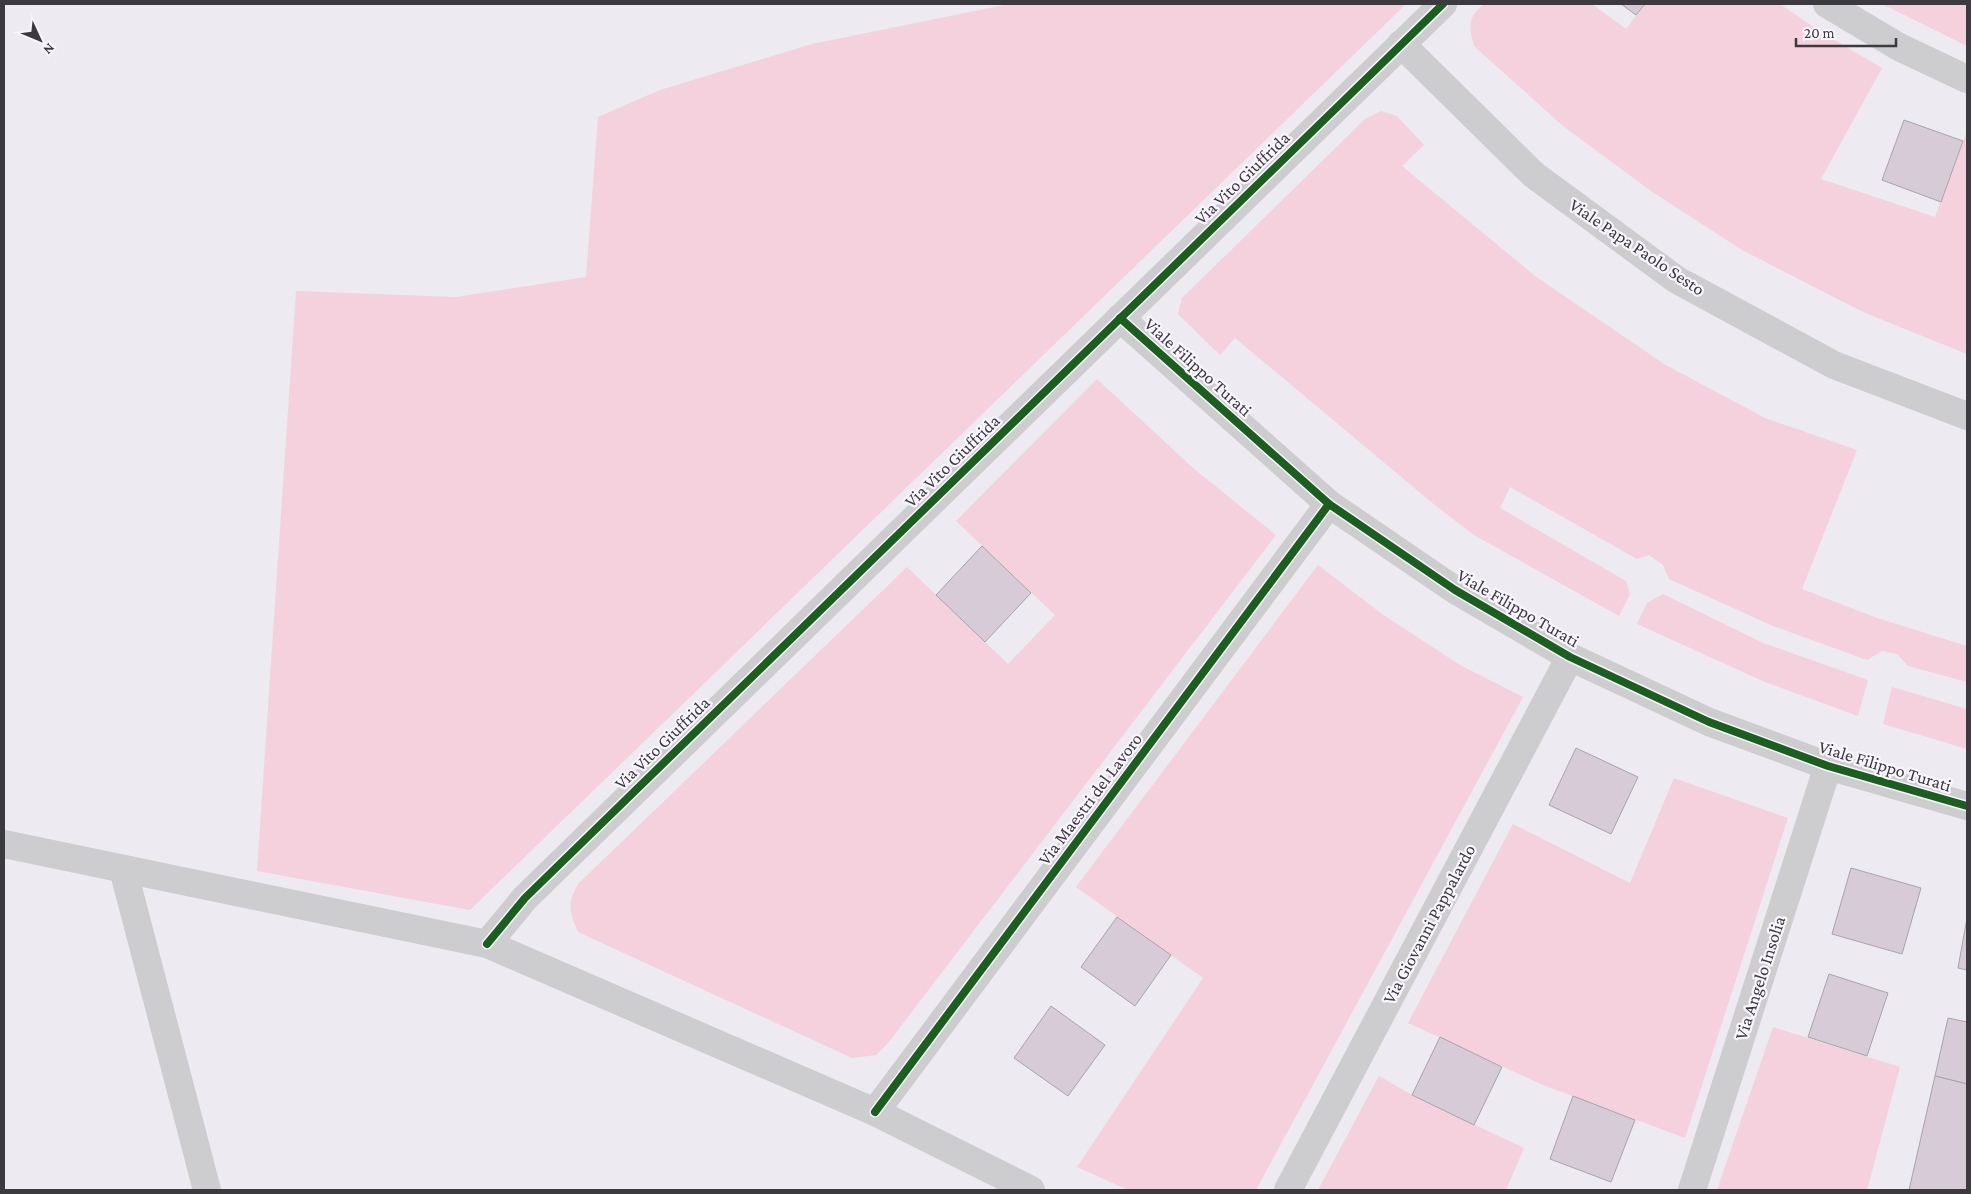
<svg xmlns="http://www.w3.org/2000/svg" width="1971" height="1194" viewBox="0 0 1971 1194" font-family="'Crimson Pro',serif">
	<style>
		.green { fill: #f4d1dc }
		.building { fill: #d7cbd7; stroke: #a7a4a9 }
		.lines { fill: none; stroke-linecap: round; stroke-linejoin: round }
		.minor { stroke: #cdccce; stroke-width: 28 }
		.secondary { stroke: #cdccce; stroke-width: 28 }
		.cycleway-casing { stroke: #f8f5fd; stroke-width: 11 }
		.cycleway { stroke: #1b5e20; stroke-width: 8 }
		.labels { text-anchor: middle; stroke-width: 4.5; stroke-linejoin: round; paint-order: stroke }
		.street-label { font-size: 18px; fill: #3c3a3f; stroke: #f8f5fd }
	</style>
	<rect width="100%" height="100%" fill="#edeaf1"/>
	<!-- green -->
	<g class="green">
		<polygon points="1009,4 1406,4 470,910 257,871 296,291 456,297 586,277 598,117 660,90 812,44"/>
		<path d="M1484,4h108l34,25 19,-25h135l41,28 61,36 -61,111 114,38 32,-86v223l-104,-42 -121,-62 -91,-59 -88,-65 -89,-80c-5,-20 -7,-28 10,-42z"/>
		<polygon points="1882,4 1967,4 1967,46"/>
		<polygon points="1381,111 1397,116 1424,145 1402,166 1535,276 1664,364 1765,418 1857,450 1802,589 1877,618 1967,646 1967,682 1908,666 1897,654 1882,651 1867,660 1773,626 1669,579 1663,565 1649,555 1637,559 1510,487 1500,508 1626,581 1630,594 1619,616 1474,535 1436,506 1235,338 1220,355 1178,314 1182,298 1365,119"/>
		<path d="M1097,379l96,89 83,67 -388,508 -12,12 -24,3 -274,-126c-9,-21 -11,-28 0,-48l329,-317 101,97 47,-49 -99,-94z"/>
		<polygon points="1318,565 1382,614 1460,665 1523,697 1256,1190 1128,1190 1077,1167 1203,978 1076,887"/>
		<polygon points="1663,594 1763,643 1868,680 1858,716 1765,682 1637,624 1647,603"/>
		<polygon points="1892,687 1967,709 1967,749 1883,724"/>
		<polygon points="1674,778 1788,818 1685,1138 1543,1085 1408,1023 1513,824 1630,883"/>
		<polygon points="1773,1027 1900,1067 1867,1190 1717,1190"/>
		<polygon points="1379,1076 1412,1095 1524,1148 1506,1190 1318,1190"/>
	</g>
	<!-- building -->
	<g class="building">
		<polygon points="1621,4 1645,4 1636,15"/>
		<polygon points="1904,120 1963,141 1941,202 1882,180"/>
		<polygon points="982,546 1031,593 985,642 936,595"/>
		<polygon points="1576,748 1638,777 1611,834 1549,805"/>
		<polygon points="1851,868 1921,888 1902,954 1832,934"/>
		<polygon points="1117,917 1171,955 1135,1006 1081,967"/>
		<polygon points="1967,918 1967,970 1958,968"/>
		<polygon points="1829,974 1888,993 1867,1056 1808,1037"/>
		<polygon points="1051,1006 1105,1045 1068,1096 1014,1058"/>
		<polygon points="1948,1018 1967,1022 1967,1084 1935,1076"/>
		<polygon points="1440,1037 1502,1067 1474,1125 1412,1095"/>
		<polygon points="1935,1076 1967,1084 1967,1190 1909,1190"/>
		<polygon points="1573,1096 1635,1120 1611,1182 1550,1159"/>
	</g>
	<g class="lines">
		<!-- minor -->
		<g class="minor">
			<polyline points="1827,4 1899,47 1967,79"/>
			<polyline points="1401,44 1534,175 1677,280 1834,365 1967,416"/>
			<polyline points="1120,318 1329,504 1455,590 1570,657 1709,722 1828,766 1967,806"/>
			<polyline points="123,869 207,1190"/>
			<polyline points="487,944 525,898 1443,4"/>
			<polyline points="875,1112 1329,504"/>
			<polyline points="1288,1190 1570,657"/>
			<polyline points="1692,1190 1828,766"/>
		</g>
		<!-- secondary -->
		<polyline class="secondary" points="4,844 487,944 875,1112 1031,1190"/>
		<defs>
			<g id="cycleway">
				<polyline points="1120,318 1329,504 1455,590 1570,657 1709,722 1828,766 1967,806"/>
				<polyline points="487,944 525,898 1443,4"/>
				<polyline points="875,1112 1329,504"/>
			</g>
		</defs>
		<!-- cycleway casing -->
		<use href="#cycleway" class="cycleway-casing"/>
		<!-- cycleway -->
		<use href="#cycleway" class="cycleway"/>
	</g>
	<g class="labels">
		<!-- street labels -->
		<g class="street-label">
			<text transform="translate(1242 178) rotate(-44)" y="6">Via Vito Giuffrida</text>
			<text transform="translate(1637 247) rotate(34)" y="6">Viale Papa Paolo Sesto</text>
			<text transform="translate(1198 367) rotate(42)" y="6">Viale Filippo Turati</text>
			<text transform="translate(952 461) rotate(-44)" y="6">Via Vito Giuffrida</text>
			<text transform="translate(1518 608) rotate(30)" y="6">Viale Filippo Turati</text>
			<text transform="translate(662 743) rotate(-44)" y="6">Via Vito Giuffrida</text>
			<text transform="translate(1885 766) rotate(17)" y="6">Viale Filippo Turati</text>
			<text transform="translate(1090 799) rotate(-53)" y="6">Via Maestri del Lavoro</text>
			<text transform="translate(1429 924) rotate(-62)" y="6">Via Giovanni Pappalardo</text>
			<text transform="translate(1760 978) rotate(-72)" y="6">Via Angelo Insolia</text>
		</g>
	</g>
	<!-- border -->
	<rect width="1971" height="1194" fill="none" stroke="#3c3a3f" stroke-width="10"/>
	<!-- north arrow -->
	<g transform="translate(40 40) rotate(134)" stroke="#f8f5fd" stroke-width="4" paint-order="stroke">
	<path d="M0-4L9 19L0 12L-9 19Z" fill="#3c3a3f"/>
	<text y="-8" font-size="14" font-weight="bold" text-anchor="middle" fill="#3c3a3f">N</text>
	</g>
	<!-- scale -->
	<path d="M1796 38v8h100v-8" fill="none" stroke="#3c3a3f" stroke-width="2.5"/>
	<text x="1804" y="38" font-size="15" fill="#3c3a3f" stroke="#f8f5fd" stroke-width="4" paint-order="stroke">20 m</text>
</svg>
